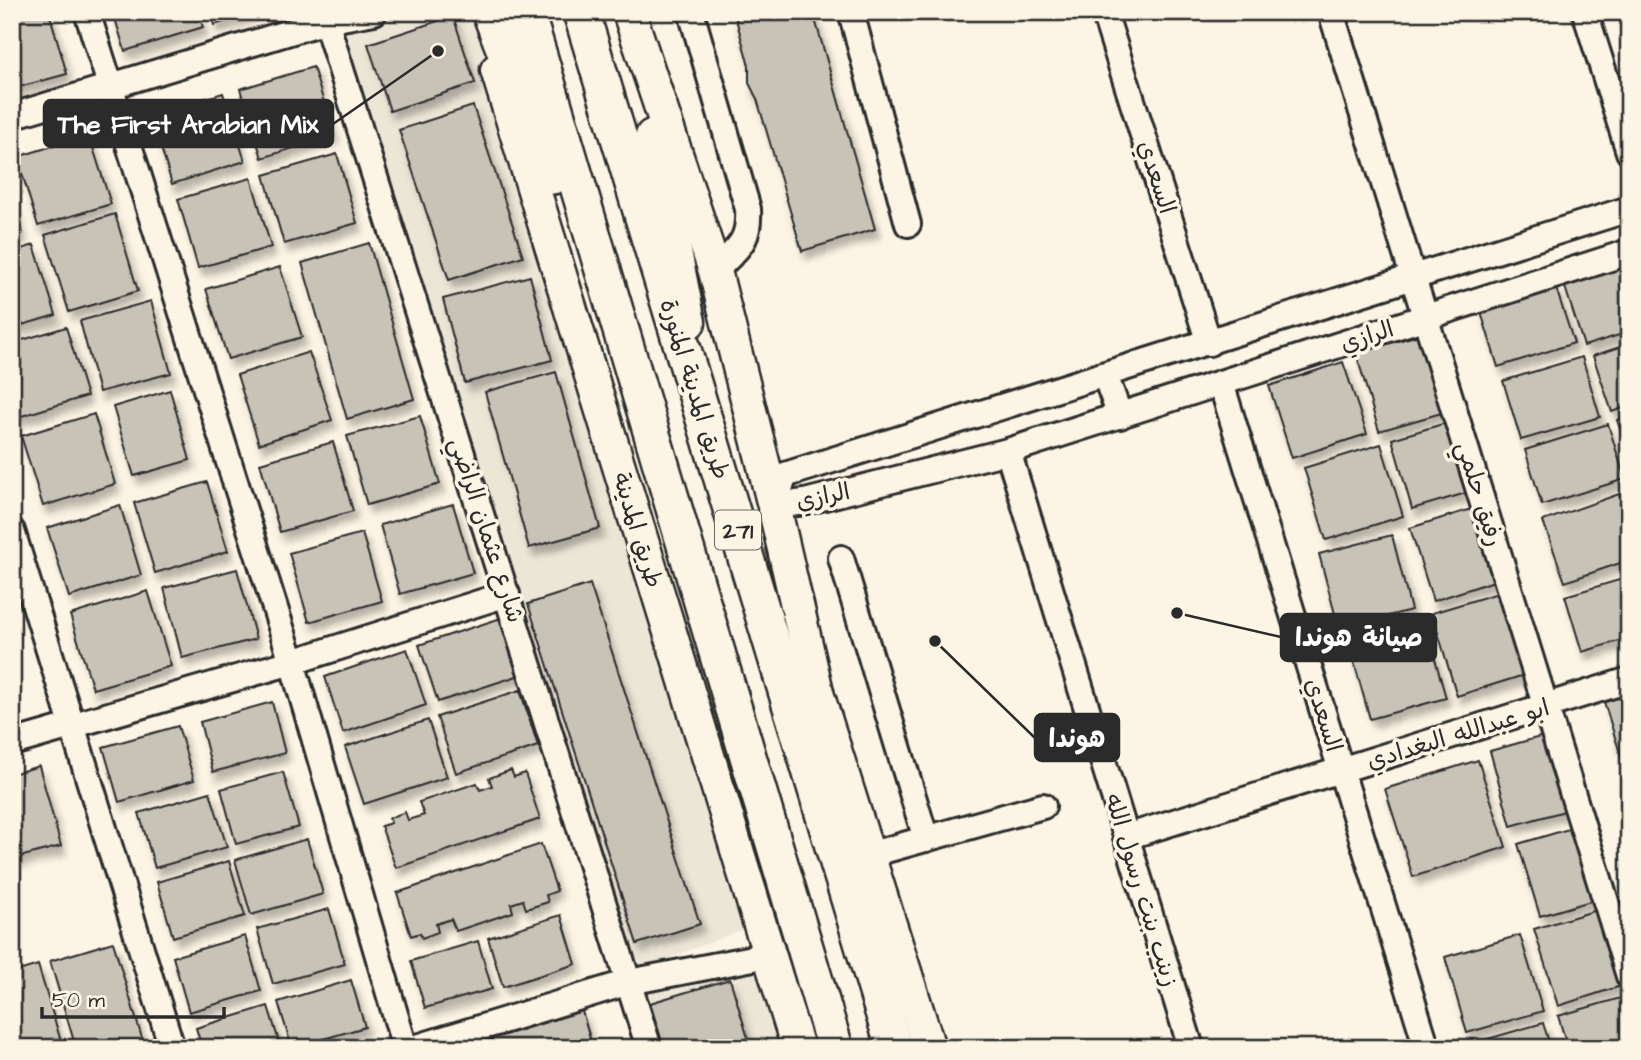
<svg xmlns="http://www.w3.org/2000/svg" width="1641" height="1060" viewBox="0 0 1641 1060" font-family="'Architects Daughter','Playpen Sans Arabic',sans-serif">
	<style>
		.built { fill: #ece6d7 }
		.building { fill: #c8c3b7; stroke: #2b2b2b; stroke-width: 2; filter: url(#shadow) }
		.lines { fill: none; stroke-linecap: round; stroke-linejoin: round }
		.minor-casing { stroke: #2b2b2b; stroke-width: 30 }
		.major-casing { stroke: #2b2b2b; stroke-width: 37 }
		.highway-casing { stroke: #2b2b2b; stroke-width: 40 }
		.minor { stroke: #fcf5e5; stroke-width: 24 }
		.major { stroke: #fcf5e5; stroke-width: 32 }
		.highway { stroke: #fcf5e5; stroke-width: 35 }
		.labels { text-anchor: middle; stroke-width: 7; stroke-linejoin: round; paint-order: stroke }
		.shield { fill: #fcf5e5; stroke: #6a6863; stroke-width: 2 }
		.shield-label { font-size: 23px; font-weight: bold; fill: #2b2b2b }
		.street-label { font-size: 24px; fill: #2b2b2b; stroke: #fcf5e5 }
		.leader { fill: none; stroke: #2b2b2b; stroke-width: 2.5 }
		.callout-dot { fill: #2b2b2b; stroke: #fcf5e5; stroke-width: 2.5 }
		.callout { fill: #2b2b2b; stroke: #2b2b2b; stroke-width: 2.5 }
		.callout-label { font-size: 26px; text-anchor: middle; font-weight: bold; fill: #fff }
	</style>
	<defs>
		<filter id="shadow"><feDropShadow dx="4.5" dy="8" stdDeviation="3.5" flood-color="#0004"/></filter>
	</defs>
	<rect width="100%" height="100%" fill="#fcf5e5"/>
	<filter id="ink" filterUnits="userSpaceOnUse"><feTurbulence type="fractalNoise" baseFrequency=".0143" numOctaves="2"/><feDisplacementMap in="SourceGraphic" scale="14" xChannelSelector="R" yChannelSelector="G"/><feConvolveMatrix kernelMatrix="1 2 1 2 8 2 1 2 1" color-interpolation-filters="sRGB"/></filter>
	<g filter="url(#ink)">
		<!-- built -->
		<g class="built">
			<polygon points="379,12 471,12 747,928 633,972 332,26"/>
			<polygon points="762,953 791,1048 655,1048 638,991"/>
		</g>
		<!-- building -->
		<g class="building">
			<polygon points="16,12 49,12 67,74 12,89 12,13"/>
			<polygon points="113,12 198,12 203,27 125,51"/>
			<polygon points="210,12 255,12 214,25"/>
			<polygon points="734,12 813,12 875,229 802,251 757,99 749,83 749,66"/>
			<polygon points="453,16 475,83 390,111 368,44"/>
			<polygon points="313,67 334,135 262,158 240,89"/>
			<polygon points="223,93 245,161 172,184 151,115"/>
			<polygon points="473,106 523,256 449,280 399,130"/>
			<polygon points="89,135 111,204 38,226 17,157"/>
			<polygon points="337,154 357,223 284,244 264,175"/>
			<polygon points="251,178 271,247 198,268 178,199"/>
			<polygon points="12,198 22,234 12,237"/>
			<polygon points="115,214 138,291 69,312 45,235"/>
			<polygon points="369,243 414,399 347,419 302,263"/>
			<polygon points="34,245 56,315 12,328 12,252"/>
			<polygon points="1629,264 1629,332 1584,346 1564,284"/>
			<polygon points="280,267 302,337 228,359 206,289"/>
			<polygon points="530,276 552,360 465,383 443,299"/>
			<polygon points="1555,285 1574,343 1498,367 1480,309"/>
			<polygon points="151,301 171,373 99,392 80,321"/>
			<polygon points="66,327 87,396 15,418 12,410 12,343"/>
			<polygon points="1422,334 1445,412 1379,431 1356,353"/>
			<polygon points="1629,344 1629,406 1612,412 1593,356"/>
			<polygon points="309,352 332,420 259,444 237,375"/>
			<polygon points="1582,357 1600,417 1521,440 1503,381"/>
			<polygon points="1343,362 1367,434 1292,458 1269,386"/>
			<polygon points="556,372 600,528 529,548 485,392"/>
			<polygon points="170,390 190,460 134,476 113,407"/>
			<polygon points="94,414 115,484 43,506 21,436"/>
			<polygon points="420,416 440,484 367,505 347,436"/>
			<polygon points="1629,416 1629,456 1617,420"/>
			<polygon points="1446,423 1466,493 1412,509 1392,439"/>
			<polygon points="1608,424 1625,479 1542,505 1525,450"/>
			<polygon points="333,442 353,511 280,532 260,463"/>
			<polygon points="1381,444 1403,516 1326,540 1304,468"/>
			<polygon points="207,482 228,551 155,573 134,503"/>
			<polygon points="1619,494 1629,521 1629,560 1565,582 1543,521"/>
			<polygon points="453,504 473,573 400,594 380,525"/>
			<polygon points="120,505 141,575 69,597 47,528"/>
			<polygon points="1471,509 1494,581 1433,601 1410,528"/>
			<polygon points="362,533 382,601 309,622 289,553"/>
			<polygon points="1392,535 1411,610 1339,629 1319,554"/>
			<polygon points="237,569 256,639 182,658 164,588"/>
			<polygon points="1629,577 1629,638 1582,652 1565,596"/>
			<polygon points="590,584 700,924 637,944 528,604"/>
			<polygon points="148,591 171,666 93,689 70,615"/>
			<polygon points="1498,593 1524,675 1457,696 1432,613"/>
			<polygon points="1423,616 1446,698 1370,719 1347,637"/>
			<polygon points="501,618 520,675 438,702 419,645"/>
			<polygon points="407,649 426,705 343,733 325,677"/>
			<polygon points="520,690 538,746 456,773 437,717"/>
			<polygon points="1629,695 1629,782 1604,702"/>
			<polygon points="272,702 285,753 213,772 200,722"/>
			<polygon points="428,720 447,777 364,804 345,747"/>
			<polygon points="178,726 194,780 119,802 103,747"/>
			<polygon points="1547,735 1568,810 1511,826 1490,751"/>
			<polygon points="1478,760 1506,847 1413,877 1385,789"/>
			<polygon points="39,766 61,846 12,859 12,774"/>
			<polygon points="511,770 514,777 525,773 540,819 396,868 381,826 391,823 389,818 405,812 408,820 424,815 419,802 477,783 480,790 492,786 489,778"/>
			<polygon points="283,772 299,827 236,844 221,789"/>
			<polygon points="210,792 227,847 155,868 139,813"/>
			<polygon points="1572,828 1594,900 1540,916 1518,844"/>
			<polygon points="307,839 323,894 251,915 235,860"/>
			<polygon points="541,844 557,891 546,895 548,902 526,909 523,900 511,904 513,912 456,931 451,919 436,924 438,932 422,938 420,933 411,936 397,893"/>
			<polygon points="229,861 245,916 173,937 157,882"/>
			<polygon points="329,909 345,964 273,984 257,929"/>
			<polygon points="1597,910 1621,986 1558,1006 1534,929"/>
			<polygon points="561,915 576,964 503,987 488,938"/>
			<polygon points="1520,935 1543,1011 1467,1033 1445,957"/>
			<polygon points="245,936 261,991 189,1012 173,957"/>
			<polygon points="478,941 492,989 425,1008 411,961"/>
			<polygon points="113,942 145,1048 76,1048 50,961"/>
			<polygon points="38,965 63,1048 12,1048 12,973"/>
			<polygon points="730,979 751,1048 664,1048 650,1003"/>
			<polygon points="351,980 365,1027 292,1048 278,1002"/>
			<polygon points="1624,997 1629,1014 1629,1048 1568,1048 1558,1016"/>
			<polygon points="268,1006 281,1048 202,1048 196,1028"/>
			<polygon points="582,1011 593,1048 463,1048"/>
			<polygon points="1543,1023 1551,1048 1468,1048 1467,1045"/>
		</g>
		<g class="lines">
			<defs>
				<g id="minor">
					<polyline points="87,12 292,662 405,1048"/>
					<polyline points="323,12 649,1048"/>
					<path d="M691,12l57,197c2,34 -11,39 -33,62"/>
					<polyline points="851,12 908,224"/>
					<polyline points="1104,12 1209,343"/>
					<polyline points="1331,12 1629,976"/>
					<polyline points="1585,12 1629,152"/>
					<polyline points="12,116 326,21 374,12"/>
					<polyline points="1629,209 785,475 774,506 805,502 1008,451 1629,252"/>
					<polyline points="1105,375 1120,416"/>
					<polyline points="1221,383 1427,1048"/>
					<polyline points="1008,451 1191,1048"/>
					<polyline points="12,531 172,1048"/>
					<polyline points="841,558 926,839"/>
					<polyline points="12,743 292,662 507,594"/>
					<polyline points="1126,837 1629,680"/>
					<polyline points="868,855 1043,806"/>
					<polyline points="414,1048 629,982 769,955"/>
				</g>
				<g id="major">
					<polyline points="629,12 715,271 774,506 818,696 929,1048"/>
					<polyline points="497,70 798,1048"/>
					<polyline points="652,136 689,322"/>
				</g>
				<g id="highway">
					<polyline points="490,12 553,176"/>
					<polyline points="526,12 835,1048"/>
					<polyline points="581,12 894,1048"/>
				</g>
			</defs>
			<!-- minor casing -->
			<use href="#minor" class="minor-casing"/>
			<!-- major casing -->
			<use href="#major" class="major-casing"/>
			<!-- highway casing -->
			<use href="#highway" class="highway-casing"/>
			<!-- minor -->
			<use href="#minor" class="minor"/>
			<!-- major -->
			<use href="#major" class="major"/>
			<!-- highway -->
			<use href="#highway" class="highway"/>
		</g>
	</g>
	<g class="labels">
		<!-- shield labels -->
		<rect class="shield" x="715" y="510.5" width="46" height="39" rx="5"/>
		<g class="shield-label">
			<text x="738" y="538">271</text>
		</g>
		<!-- street labels -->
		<g class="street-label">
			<text transform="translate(1157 177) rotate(72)" y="8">السعدي</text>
			<text transform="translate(1367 336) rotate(-18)" y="8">الرازي</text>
			<text transform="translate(695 389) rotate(73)" y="8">طريق المدينة المنورة</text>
			<text transform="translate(1480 494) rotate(73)" y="8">رفيق حلمي</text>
			<text transform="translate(823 496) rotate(-12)" y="8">الرازي</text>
			<text transform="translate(487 530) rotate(72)" y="8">شارع عثمان الراضي</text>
			<text transform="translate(638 530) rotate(73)" y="8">طريق المدينة</text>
			<text transform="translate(1324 715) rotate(73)" y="8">السعدي</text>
			<text transform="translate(1458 734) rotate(-17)" y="8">ابو عبدالله البغدادي</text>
			<text transform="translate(1142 890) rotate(73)" y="8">زينب بنت رسول الله</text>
		</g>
	</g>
	<!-- callouts -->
	<path class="leader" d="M438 51L333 124M1177 613L1281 637M935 641L1035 738"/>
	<g class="callout-dot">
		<circle cx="438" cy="51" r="7"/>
		<circle cx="1177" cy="613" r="7"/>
		<circle cx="935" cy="641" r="7"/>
	</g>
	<g class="callout">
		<rect x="44" y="100" width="289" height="47" rx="7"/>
		<rect x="1281" y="614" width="155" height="47" rx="7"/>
		<rect x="1035" y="714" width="84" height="47" rx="7"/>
	</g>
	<g class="callout-label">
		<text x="188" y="133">The First Arabian Mix</text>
		<text x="1359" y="646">صيانة هوندا</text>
		<text x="1077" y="747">هوندا</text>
	</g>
	<!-- margin -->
	<rect width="1641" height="1060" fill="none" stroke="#fcf5e5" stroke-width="42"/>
	<rect x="21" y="21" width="1599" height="1018" fill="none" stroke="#2b2b2b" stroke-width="2.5" filter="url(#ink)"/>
	<!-- scale -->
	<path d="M42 1007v10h182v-10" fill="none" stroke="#2b2b2b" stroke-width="3.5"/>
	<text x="52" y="1007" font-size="21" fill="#2b2b2b" stroke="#fcf5e5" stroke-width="5" paint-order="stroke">50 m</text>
</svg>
